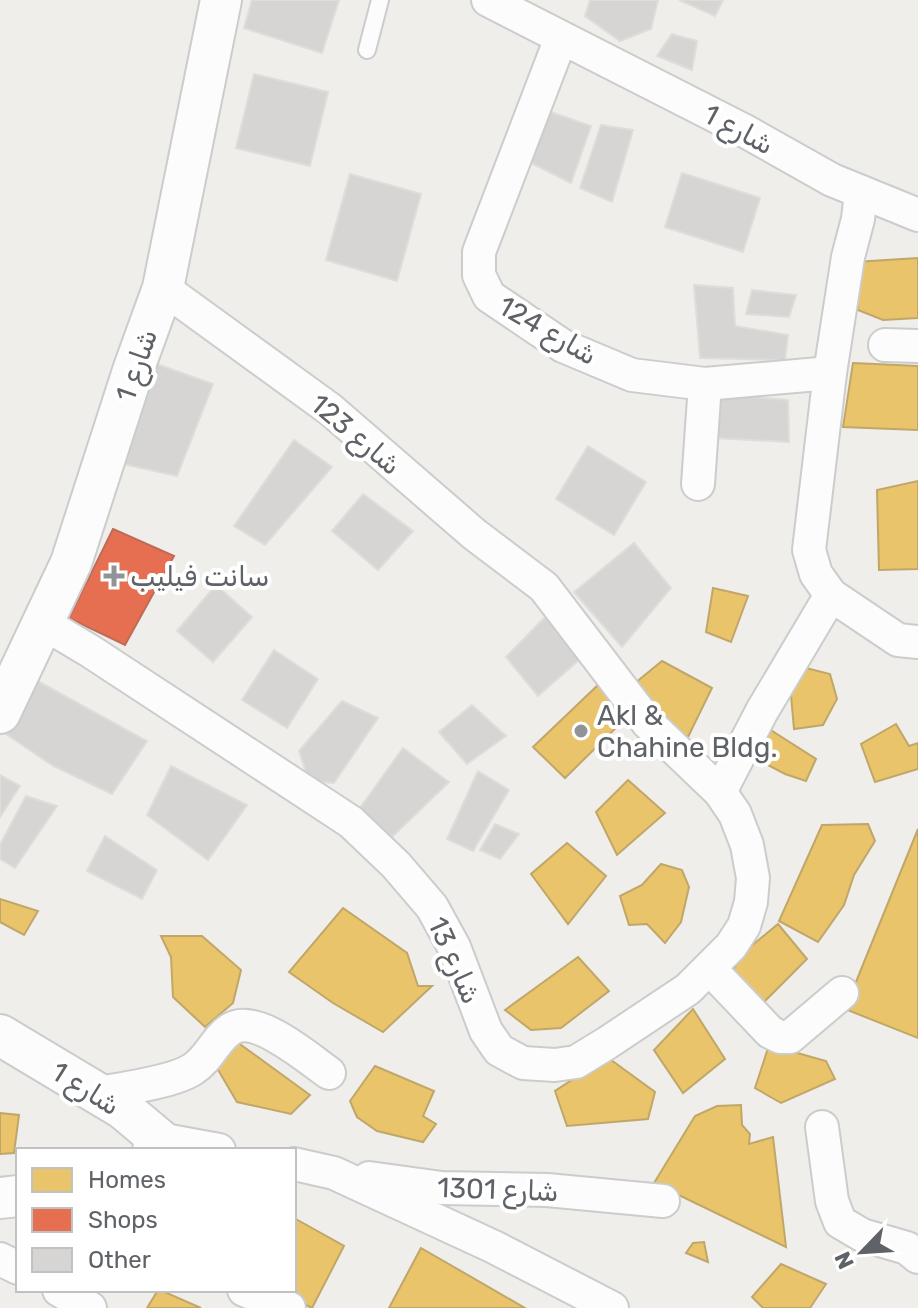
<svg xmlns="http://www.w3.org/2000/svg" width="918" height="1308" viewBox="0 0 918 1308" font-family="Rubik,'Noto Naskh Arabic',sans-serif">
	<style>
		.homes { fill: #e9c46a; stroke: #c0a769; stroke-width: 2 }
		.shops { fill: #e76f51; stroke: #be6b58; stroke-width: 2 }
		.building { fill: #d6d5d3; stroke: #deddd9; stroke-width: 2 }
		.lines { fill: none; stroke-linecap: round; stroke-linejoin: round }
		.service-casing { stroke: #cbcccc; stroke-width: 20 }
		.minor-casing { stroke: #cbcccc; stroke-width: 36 }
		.tertiary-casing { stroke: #cbcccc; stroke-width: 44 }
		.service { stroke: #fdfcfc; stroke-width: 16 }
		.minor { stroke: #fdfcfc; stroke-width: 32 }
		.tertiary { stroke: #fdfcfc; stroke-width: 40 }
		.poi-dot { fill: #919496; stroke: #fff; stroke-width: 3 }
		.labels { text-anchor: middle; stroke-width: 8; stroke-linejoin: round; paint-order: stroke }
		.street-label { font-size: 28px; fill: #5f6368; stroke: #fff }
		.poi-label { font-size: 28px; fill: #5f6368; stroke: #fff; text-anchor: start }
	</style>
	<rect width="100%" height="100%" fill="#efeeea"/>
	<!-- homes -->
	<g class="homes">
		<polygon points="918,258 918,318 883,320 858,310 855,262"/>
		<polygon points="853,363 918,366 918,430 843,427"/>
		<polygon points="918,481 918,569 879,570 877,490"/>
		<polygon points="713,588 748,596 731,642 706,632"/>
		<polygon points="662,661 712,688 688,737 657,715 629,688"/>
		<polygon points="802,667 830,674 837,699 823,725 794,729 791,695"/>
		<polygon points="598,685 628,716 565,778 533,747"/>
		<polygon points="896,724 909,746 918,743 918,769 875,782 861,744"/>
		<polygon points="766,727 816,759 806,781 785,774 753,757"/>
		<polygon points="628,780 665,813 617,855 596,812"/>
		<polygon points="868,824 875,841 854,875 844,905 818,942 779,921 822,825"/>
		<polygon points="918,829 918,1038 845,1009"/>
		<polygon points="567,843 606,876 568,924 531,874"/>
		<polygon points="661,864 682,870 689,887 681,922 665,943 647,924 629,925 620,896 642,885"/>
		<polygon points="0,899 38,911 24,935 0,922"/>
		<polygon points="343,908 407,953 418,986 432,986 383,1032 333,1003 289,972"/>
		<polygon points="778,924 807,959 757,1009 729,977 744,952"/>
		<polygon points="161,936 202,936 241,970 233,1003 205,1027 173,997 171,957"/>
		<polygon points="578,957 609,991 561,1028 531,1030 505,1010"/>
		<polygon points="693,1009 725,1059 683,1093 654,1050"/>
		<polygon points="237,1042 310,1095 291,1114 237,1102 214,1063"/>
		<polygon points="769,1045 826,1061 835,1079 781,1103 755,1088"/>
		<polygon points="607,1057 655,1092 648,1119 567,1126 555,1091"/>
		<polygon points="375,1066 434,1091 423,1116 436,1124 423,1142 377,1131 357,1117 350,1101"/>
		<polygon points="741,1105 742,1125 750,1134 749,1144 773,1137 786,1247 654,1183 695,1116 717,1106"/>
		<polygon points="0,1113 19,1115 14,1153 0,1154"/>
		<polygon points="294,1218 344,1246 312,1308 275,1290 294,1290"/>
		<polygon points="704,1242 708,1262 686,1253 693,1243"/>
		<polygon points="421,1248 525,1308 389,1308"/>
		<polygon points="781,1264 826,1284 810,1308 763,1308 752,1297"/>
		<polygon points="158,1290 160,1290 201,1308 147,1308"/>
	</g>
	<!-- shops -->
	<polygon class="shops" points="113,529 174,556 125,645 69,618"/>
	<!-- building -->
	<g class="building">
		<polygon points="252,0 339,0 322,53 244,28"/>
		<polygon points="590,0 658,0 651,29 620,41 585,16"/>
		<polygon points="679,0 723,0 715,16"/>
		<polygon points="672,34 697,41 692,70 657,56"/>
		<polygon points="254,74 328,92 310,166 236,148"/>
		<polygon points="548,111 591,126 571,183 525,160"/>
		<polygon points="601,125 633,130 612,202 580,188"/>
		<polygon points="682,173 760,198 743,252 665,227"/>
		<polygon points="350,174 421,194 397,281 326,260"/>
		<polygon points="694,285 733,288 735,326 788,335 785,360 700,358"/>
		<polygon points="752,290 796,295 789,317 746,314"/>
		<polygon points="154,363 213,384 177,476 115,462"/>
		<polygon points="716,394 788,400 789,442 715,438"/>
		<polygon points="294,440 332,467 265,545 234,526"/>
		<polygon points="588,446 646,482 614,535 556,499"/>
		<polygon points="363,494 413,531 378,570 332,531"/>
		<polygon points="634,543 671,588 622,647 574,592"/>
		<polygon points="216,585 252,617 213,662 177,631"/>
		<polygon points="548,614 587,653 538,696 506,657"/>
		<polygon points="274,650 318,679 287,728 242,700"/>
		<polygon points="32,678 147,741 112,794 53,766 6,734"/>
		<polygon points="342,701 378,718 334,783 309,781 299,751"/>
		<polygon points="472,705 506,736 467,764 439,732"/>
		<polygon points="403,748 449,782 392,837 360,808"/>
		<polygon points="171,766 247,805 208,860 147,815"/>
		<polygon points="478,771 509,790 473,851 447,839"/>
		<polygon points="0,775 20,786 0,817"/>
		<polygon points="26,796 57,806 15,868 0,859 0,845"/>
		<polygon points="495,824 519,834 500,859 480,850"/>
		<polygon points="105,836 157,870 142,899 87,871"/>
	</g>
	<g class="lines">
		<defs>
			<polyline id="service" points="367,50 380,0"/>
			<g id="minor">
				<polyline points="488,0 745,131 832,180 918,215"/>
				<polyline points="561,38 479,252 479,275 489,296 563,346 632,375 705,384 830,373"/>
				<polyline points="861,192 858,219 848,257 830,373 809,550 816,574 831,595 898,640 918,642"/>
				<polyline points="885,345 918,346"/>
				<polyline points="698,484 705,384"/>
				<polyline points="43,623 90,651 351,822 396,865 432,907 454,947 486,1031 499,1050 523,1063 555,1065 576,1062 607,1043 688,989 731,946 744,926 751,902 753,878 747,845 735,814 720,792 648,723 544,587 474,534 331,410 163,288"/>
				<polyline points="720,792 762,711 831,595"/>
				<polyline points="710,969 770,1032 780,1037 790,1037 842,993"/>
				<path d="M98,1093c24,-4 76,-11 95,-24 16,-10 23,-31 38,-40 25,-16 78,30 98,44"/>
				<polyline points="822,1127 832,1201 840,1222 862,1235 907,1248 918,1257"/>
				<polyline points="159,1139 219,1150"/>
				<polyline points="294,1164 334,1173 494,1247 612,1308"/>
				<polyline points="369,1178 442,1188 547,1190 663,1201"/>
				<polyline points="0,1259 18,1268"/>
				<polyline points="59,1290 90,1308"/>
				<polyline points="244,1290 289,1308"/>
			</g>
			<g id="tertiary">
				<polyline points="0,713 71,563 134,368 163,288 221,0"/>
				<polyline points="0,1035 122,1108 159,1139 153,1150"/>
				<polyline points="0,1198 18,1196"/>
			</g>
		</defs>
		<!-- service casing -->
		<use href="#service" class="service-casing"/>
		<!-- minor casing -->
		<use href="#minor" class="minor-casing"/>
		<!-- tertiary casing -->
		<use href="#tertiary" class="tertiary-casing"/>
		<!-- service -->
		<use href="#service" class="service"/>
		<!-- minor -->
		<use href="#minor" class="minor"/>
		<!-- tertiary -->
		<use href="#tertiary" class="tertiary"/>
	</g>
	<!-- markers -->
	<g class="poi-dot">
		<path d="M110 564h8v8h8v8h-8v8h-8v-8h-8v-8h8z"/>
		<circle cx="581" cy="731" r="8"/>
	</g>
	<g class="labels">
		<!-- street labels -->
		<g class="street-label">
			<text transform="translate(739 129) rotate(28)" y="10">شارع 1</text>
			<text transform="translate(548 330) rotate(30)" y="10">شارع 124</text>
			<text transform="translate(136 365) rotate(-71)" y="10">شارع 1</text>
			<text transform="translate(356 434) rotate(40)" y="10">شارع 123</text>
			<text transform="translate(455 960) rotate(66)" y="10">شارع 13</text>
			<text transform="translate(86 1088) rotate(32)" y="10">شارع 1</text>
			<text transform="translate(498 1189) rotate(2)" y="10">شارع 1301</text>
		</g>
		<!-- poi labels -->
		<g class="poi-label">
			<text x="130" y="586">سانت فيليب</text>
			<text x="597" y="725">Akl &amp;<tspan x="597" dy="32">Chahine Bldg.</tspan></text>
		</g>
	</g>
	<!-- legend -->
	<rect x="16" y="1148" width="280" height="144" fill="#ffffff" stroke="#bfc1c3" stroke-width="2"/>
	<rect x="32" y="1168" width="40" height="24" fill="#e9c46a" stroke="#bfc1c3" stroke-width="2"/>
	<text x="88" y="1188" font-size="24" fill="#5f6368">Homes</text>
	<rect x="32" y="1208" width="40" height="24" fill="#e76f51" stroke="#bfc1c3" stroke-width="2"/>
	<text x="88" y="1228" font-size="24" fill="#5f6368">Shops</text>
	<rect x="32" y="1248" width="40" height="24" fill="#d6d5d3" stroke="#bfc1c3" stroke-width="2"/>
	<text x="88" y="1268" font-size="24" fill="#5f6368">Other</text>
	<!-- north arrow -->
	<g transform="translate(862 1252) rotate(245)" stroke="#ffffff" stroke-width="6" paint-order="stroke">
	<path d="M0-6L14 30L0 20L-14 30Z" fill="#5f6368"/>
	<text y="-12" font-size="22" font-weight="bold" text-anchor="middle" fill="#5f6368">N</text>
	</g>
</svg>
